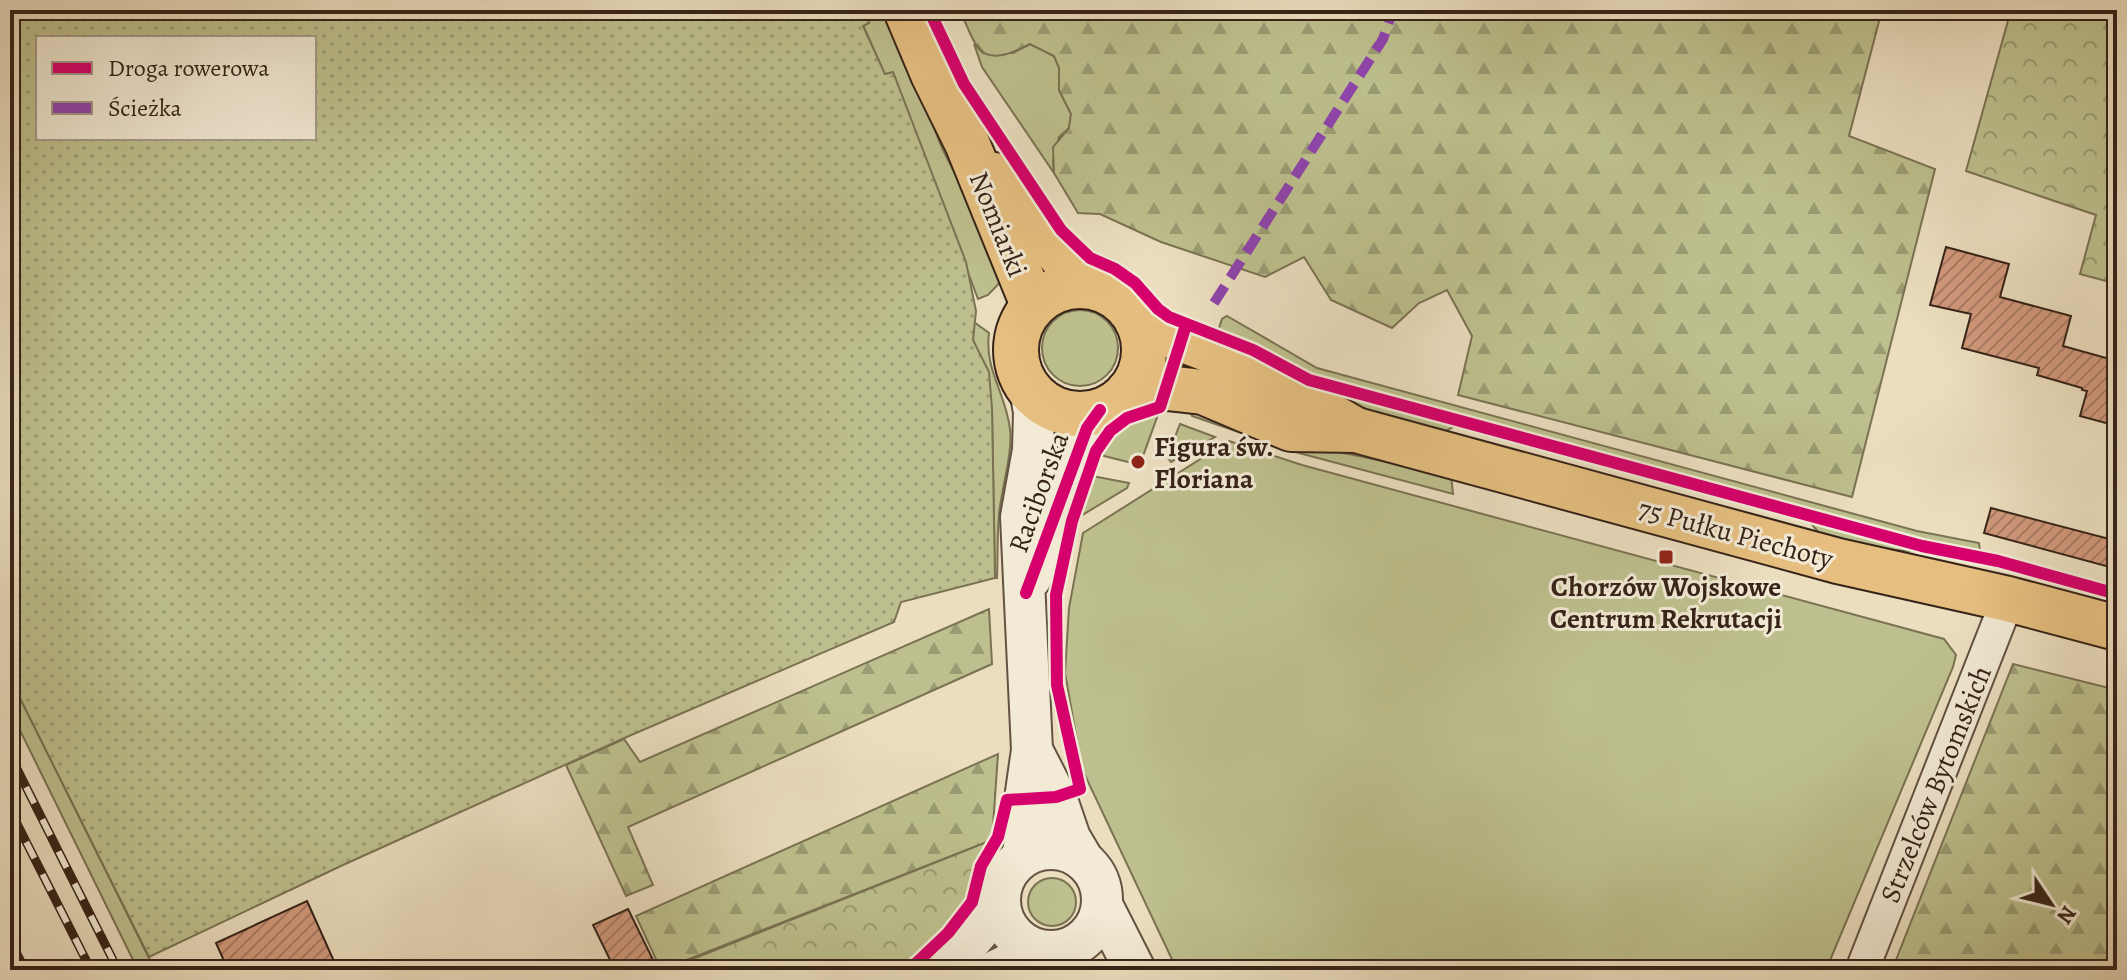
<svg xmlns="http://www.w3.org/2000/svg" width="2127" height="980" viewBox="0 0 2127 980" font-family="Alegreya,serif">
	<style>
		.grass { fill: #bdc08e; stroke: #7a7253; stroke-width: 2 }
		.forest { fill: url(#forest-firs); stroke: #7a7253; stroke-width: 2 }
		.park { fill: url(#park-crowns); stroke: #7a7253; stroke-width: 2 }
		.garden { fill: url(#garden-dots); stroke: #7a7253; stroke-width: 2; fill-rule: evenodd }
		.building { fill: url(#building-hatch); stroke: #362318; stroke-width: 2 }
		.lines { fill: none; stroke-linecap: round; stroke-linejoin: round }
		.minor-casing { stroke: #635242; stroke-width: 36 }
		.tertiary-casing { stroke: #635242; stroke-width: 44 }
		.primary-casing { stroke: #362318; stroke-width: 48 }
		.minor { stroke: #f2ead5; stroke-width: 32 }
		.tertiary { stroke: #f2ead5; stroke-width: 40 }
		.primary { stroke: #e6bf80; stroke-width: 44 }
		.rail-casing { stroke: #362318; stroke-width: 9 }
		.rail { stroke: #f2ead5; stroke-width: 6; stroke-dasharray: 18; stroke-linecap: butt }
		.quiet { stroke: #8e44ad; stroke-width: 10; stroke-dasharray: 20 10; stroke-linecap: butt }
		.cycleway-casing { stroke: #f2ead5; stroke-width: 17 }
		.cycleway { stroke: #d6006c; stroke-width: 12 }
		.poi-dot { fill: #8f2418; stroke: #f2ead5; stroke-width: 3 }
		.labels { text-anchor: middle; stroke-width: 6; stroke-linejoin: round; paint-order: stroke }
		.street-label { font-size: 28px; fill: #362318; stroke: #f2ead5 }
		.poi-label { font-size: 28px; font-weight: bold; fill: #362318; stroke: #f2ead5; text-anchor: start }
	</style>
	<defs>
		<pattern id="forest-firs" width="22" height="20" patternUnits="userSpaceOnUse" patternTransform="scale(2)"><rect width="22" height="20" fill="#bdc08e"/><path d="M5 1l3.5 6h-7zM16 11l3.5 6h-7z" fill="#9a9c73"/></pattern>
		<pattern id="park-crowns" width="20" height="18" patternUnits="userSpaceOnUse" patternTransform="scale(2)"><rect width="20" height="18" fill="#bdc08e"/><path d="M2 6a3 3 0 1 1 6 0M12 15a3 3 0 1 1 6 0" fill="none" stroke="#9a9c73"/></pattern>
		<pattern id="garden-dots" width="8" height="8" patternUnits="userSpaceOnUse" patternTransform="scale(2)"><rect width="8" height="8" fill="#bdc08e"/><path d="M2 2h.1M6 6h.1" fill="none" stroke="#9a9c73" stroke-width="1.8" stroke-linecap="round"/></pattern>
		<pattern id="building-hatch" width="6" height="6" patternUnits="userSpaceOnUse" patternTransform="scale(2)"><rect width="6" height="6" fill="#d1997c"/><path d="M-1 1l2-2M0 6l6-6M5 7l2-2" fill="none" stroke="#aa7c65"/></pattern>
	</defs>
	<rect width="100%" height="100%" fill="#ebdebf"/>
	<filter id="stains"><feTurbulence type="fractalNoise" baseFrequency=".0025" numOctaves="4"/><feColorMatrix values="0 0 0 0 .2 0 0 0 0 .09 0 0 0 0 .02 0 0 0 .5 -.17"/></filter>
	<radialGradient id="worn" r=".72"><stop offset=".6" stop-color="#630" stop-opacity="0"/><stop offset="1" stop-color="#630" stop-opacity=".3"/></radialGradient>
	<!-- grass -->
	<g class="grass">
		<polygon points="864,10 887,10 942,148 1007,275 988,295 978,299 893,73 885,75 863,25 869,23"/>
		<polygon points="974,44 983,53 1013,53 1030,44 1054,56 1060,68 1059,90 1071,114 1069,128 1059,137 1053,160 1054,173 982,67"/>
		<circle cx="1080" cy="348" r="38"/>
		<polygon points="1227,316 1317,368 1917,531 1979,543 1980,551 1880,530 1312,376 1260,348 1218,331 1222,319"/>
		<path d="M974,322l15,11c-5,36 17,61 21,96 3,25 -9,60 -11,86 -2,21 -1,42 -2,63h-2l-3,-169 -19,-69z"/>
		<polygon points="1303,384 1457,425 1440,434 1391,422"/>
		<polygon points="1188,407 1295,443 1451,475 1453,494 1299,453 1192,416"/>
		<path d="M1159,412l-16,44 -11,7 -32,-8c13,-26 32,-35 59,-43z"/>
		<polygon points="1180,424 1215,437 1171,462 1167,457"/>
		<polygon points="1229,441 1302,465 1944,639 1956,655 1953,667 1826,970 1177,970 1082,769 1065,673 1069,608 1083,533"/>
		<polygon points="1092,476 1129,483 1127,488 1079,517"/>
		<polygon points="1810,522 1922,552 1867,548 1823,538"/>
		<polygon points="10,678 155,970 138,970 10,710"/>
		<circle cx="1052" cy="902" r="24"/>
	</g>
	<!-- forest -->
	<g class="forest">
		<path d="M960,10h922l-33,126 86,33 -83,328 -394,-102 14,-59 -25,-46 -28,13 -27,25 -61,-28 -27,-43 -39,20 -104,-35 -61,-28 -22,-1 -24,-40 -1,-26 16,-19 2,-14 -12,-24v-22l-5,-12 -24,-12c-48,25 -52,9 -70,-34z"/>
		<polygon points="989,609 992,664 628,827 653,885 626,896 566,765 624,739 640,762"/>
		<polygon points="2013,664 2117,690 2117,970 1892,970"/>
		<polygon points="998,754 992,840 661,970 636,916"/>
	</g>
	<!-- park -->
	<g class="park">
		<polygon points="2011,10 2117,10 2117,284 2080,274 2096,215 1966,171"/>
		<polygon points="992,840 973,870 966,899 950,925 901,970 665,970"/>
	</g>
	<!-- garden -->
	<path class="garden" d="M10,10h854l5,13 -6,3 22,48 8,-2 73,190 10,49 -3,29 16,32 3,37 3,169 -94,24 -7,20 -265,114 -286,129 -194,92 -139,-279zM38,38h276v100h-276z"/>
	<!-- building -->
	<g class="building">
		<polygon points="1946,247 2009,264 2000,297 2071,316 2063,346 2117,361 2117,426 2080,416 2087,391 2082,390 2082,388 2037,375 2039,368 1962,348 1971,314 1930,305"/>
		<polygon points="1991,508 2117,541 2117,569 1984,533"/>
		<polygon points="307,901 338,970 228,970 216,943"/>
		<polygon points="628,909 658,970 615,970 593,925"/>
	</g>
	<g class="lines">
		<defs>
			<polyline id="minor" points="1862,970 2008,599"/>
			<g id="tertiary">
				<polyline points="1031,578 1087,428 1100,410"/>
				<polyline points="1032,750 1056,797 1070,838 1083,860"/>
				<circle cx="1051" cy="900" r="51"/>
				<polyline points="1022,857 1026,837 1025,799 1032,750 1021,517 1033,450 1034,412 1030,389"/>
				<polyline points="1102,905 1135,970"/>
				<polyline points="945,970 985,924 999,897"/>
				<polyline points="997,970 1038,950"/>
			</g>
			<g id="primary">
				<polyline points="906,10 933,74 967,143 1033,305"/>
				<polyline points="994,175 1064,260 1090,286"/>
				<circle cx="1080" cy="350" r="64"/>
				<polyline points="1138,323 1220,354 1247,367 1354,429"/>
				<polyline points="1128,392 1167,388 1203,392 1291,429 1356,430 1838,561 2008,599 2117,628"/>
			</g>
		</defs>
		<!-- minor casing -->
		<use href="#minor" class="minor-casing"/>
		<!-- tertiary casing -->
		<use href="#tertiary" class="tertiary-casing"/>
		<!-- primary casing -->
		<use href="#primary" class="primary-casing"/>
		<!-- minor -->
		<use href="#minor" class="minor"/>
		<!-- tertiary -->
		<use href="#tertiary" class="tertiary"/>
		<!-- primary -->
		<use href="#primary" class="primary"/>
		<defs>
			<g id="rail">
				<polyline points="10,755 118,970"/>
				<polyline points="10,810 91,970"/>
				<polyline points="10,940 25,970"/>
			</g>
		</defs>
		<!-- rail casing -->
		<use href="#rail" class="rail-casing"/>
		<!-- rail -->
		<use href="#rail" class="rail"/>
		<!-- quiet -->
		<polyline class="quiet" points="1214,303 1383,39 1393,10"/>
		<defs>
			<g id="cycleway">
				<polyline points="929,10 964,84 1061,230 1090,258 1115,269 1135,283 1158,309 1169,317 1253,350 1309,380 1922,546 1998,561 2117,594"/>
				<polyline points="1026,593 1087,428 1100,410"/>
				<polyline points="909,970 948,933 972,902 981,866 998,837 1007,800 1056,797 1080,789 1057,685 1056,595 1072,521 1096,451 1110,431 1127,418 1160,407 1186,325"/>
			</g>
		</defs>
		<!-- cycleway casing -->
		<use href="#cycleway" class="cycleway-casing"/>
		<!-- cycleway -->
		<use href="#cycleway" class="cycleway"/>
	</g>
	<!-- markers -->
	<g class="poi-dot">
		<circle cx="1138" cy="462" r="8"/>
		<rect x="1658" y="549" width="16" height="16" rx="4"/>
	</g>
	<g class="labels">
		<!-- street labels -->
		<g class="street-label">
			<text transform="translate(999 224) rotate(68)" y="10">Nomiarki</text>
			<text transform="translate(1038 492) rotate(-70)" y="10">Raciborska</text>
			<text transform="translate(1736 533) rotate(15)" y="10">75 Pułku Piechoty</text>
			<text transform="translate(1935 784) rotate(-68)" y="10">Strzelców Bytomskich</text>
		</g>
		<!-- poi labels -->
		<g class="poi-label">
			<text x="1154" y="456">Figura św.<tspan x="1154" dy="32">Floriana</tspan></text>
			<text x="1666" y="596" text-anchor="middle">Chorzów Wojskowe<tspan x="1666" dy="32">Centrum Rekrutacji</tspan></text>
		</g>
	</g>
	<!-- margin -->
	<rect width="2127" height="980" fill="none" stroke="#ebdebf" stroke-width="40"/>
	<rect x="12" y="12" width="2103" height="956" fill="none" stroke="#362318" stroke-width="4"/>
	<rect x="20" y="20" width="2087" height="940" fill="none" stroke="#362318" stroke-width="2"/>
	<!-- legend -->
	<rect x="36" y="36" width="280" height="104" fill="#f2ead5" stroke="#a79a89" stroke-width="2"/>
	<rect x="52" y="62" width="40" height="12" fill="#d6006c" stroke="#a79a89" stroke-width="2"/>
	<text x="108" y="76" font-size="24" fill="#362318">Droga rowerowa</text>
	<rect x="52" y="102" width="40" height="12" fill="#8e44ad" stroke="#a79a89" stroke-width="2"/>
	<text x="108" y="116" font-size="24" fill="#362318">Ścieżka</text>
	<!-- north arrow -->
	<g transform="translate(2051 904) rotate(125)" stroke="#f2ead5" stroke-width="6" paint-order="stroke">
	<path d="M0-6L14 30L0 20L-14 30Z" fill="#362318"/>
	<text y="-12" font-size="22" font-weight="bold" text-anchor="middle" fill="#362318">N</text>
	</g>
	<rect width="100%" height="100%" filter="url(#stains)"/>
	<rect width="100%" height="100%" fill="url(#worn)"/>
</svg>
